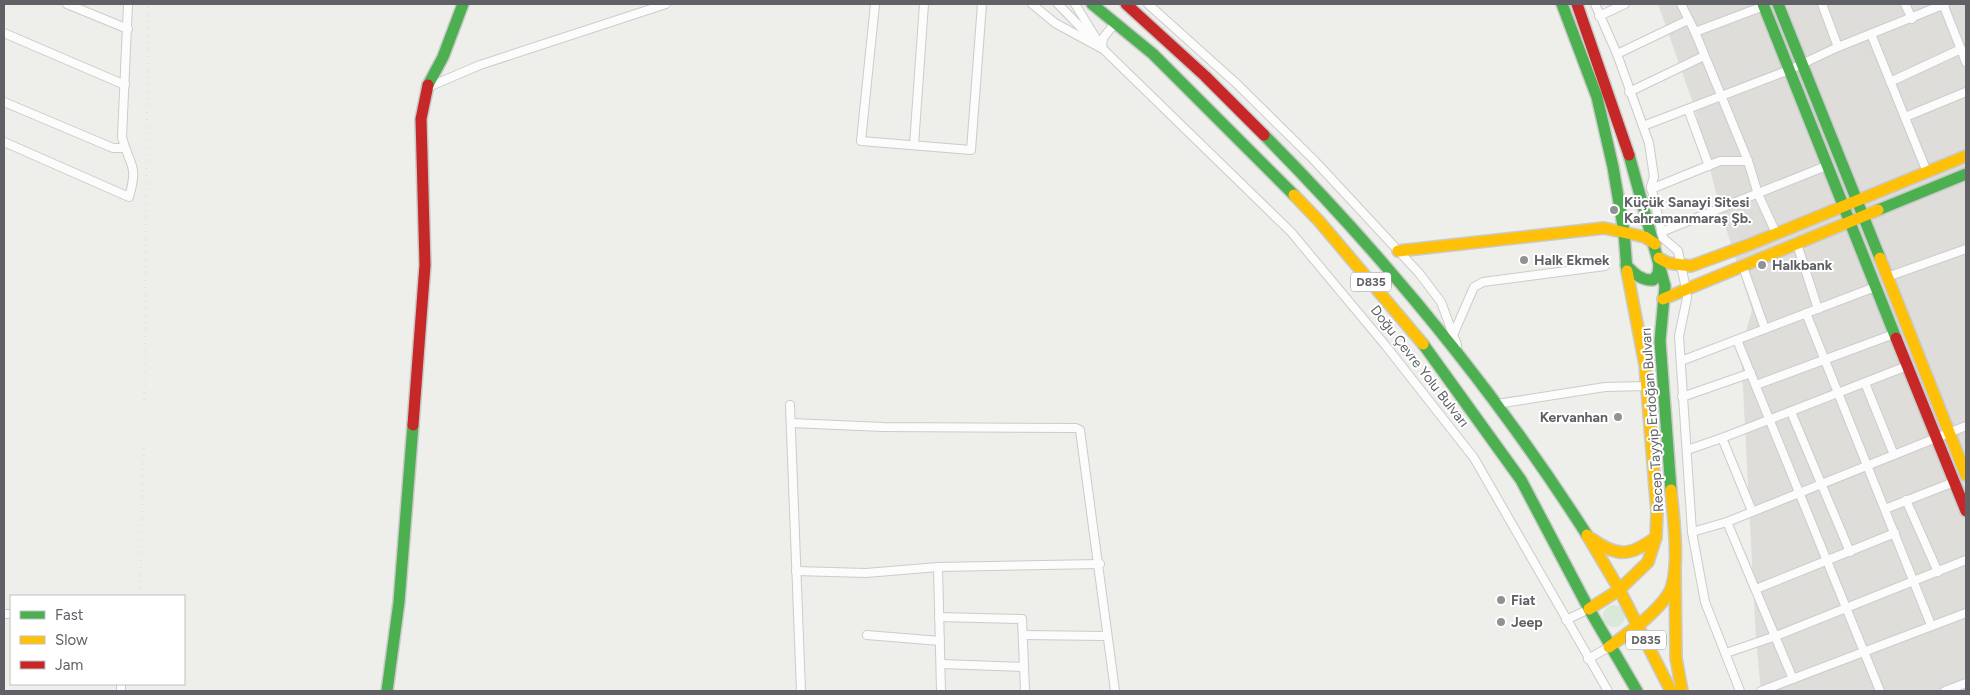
<svg xmlns="http://www.w3.org/2000/svg" width="1970" height="695" viewBox="0 0 1970 695" font-family="Figtree,sans-serif">
	<style>
		.industrial { fill: #deddda }
		.green { fill: #d9e8d9 }
		.lines { fill: none; stroke-linecap: round; stroke-linejoin: round }
		.street-casing { stroke: #cbcccb; stroke-width: 10 }
		.fast-casing { stroke: #c9caca; stroke-width: 14 }
		.slow-casing { stroke: #c9caca; stroke-width: 14 }
		.jam-casing { stroke: #c9caca; stroke-width: 14 }
		.street { stroke: #fcfcfc; stroke-width: 8 }
		.fast { stroke: #4caf50; stroke-width: 11 }
		.slow { stroke: #ffc107; stroke-width: 11 }
		.jam { stroke: #c62828; stroke-width: 11 }
		.rail { stroke: #e3e3e3; stroke-width: 2.5; stroke-dasharray: 1 6; stroke-linecap: butt }
		.poi-dot { fill: #919294; stroke: #fff; stroke-width: 2 }
		.labels { text-anchor: middle; stroke-width: 4; stroke-linejoin: round; paint-order: stroke }
		.shield { fill: #fff; stroke: #8f9094; stroke-width: 1 }
		.shield-label { font-size: 12px; font-weight: bold; fill: #5f6166 }
		.poi-label { font-size: 14px; font-weight: bold; fill: #5f6166; stroke: #fff; text-anchor: start }
		.street-label { font-size: 14px; fill: #5f6166; stroke: #fff }
	</style>
	<rect width="100%" height="100%" fill="#eeeeea"/>
	<!-- industrial -->
	<polygon class="industrial" points="1658,4 1966,4 1966,691 1761,691 1756,639 1741,350 1752,310 1722,216 1694,106"/>
	<!-- green -->
	<circle class="green" cx="1614" cy="616" r="11"/>
	<g class="lines">
		<defs>
			<g id="street">
				<polyline points="67,4 128,29"/>
				<polyline points="875,4 861,141 971,150 982,4"/>
				<polyline points="1032,4 1055,23 1101,48"/>
				<polyline points="1058,4 1093,40"/>
				<polyline points="1075,4 1102,48 1291,232 1386,346 1474,458 1608,691"/>
				<polyline points="1148,4 1237,84 1314,160 1419,273 1441,302 1457,345"/>
				<polyline points="1595,4 1617,54 1649,143 1654,177 1651,186 1663,238 1678,251 1686,289 1687,298 1679,336 1692,532 1705,602 1740,691"/>
				<polyline points="1681,4 1695,32 1748,161 1758,194 1776,233"/>
				<polyline points="1822,4 1838,47"/>
				<polyline points="1905,4 1912,19"/>
				<polyline points="1943,4 1966,62"/>
				<polyline points="1599,16 1625,4"/>
				<polyline points="1695,32 1764,6"/>
				<polyline points="4,33 125,85"/>
				<polyline points="1871,34 1927,172"/>
				<polyline points="1102,48 1103,38 1115,23"/>
				<polyline points="1617,54 1688,20"/>
				<polyline points="1890,82 1961,49"/>
				<polyline points="426,88 480,65 666,4"/>
				<polyline points="1629,92 1704,56"/>
				<polyline points="4,102 113,148 124,148"/>
				<polyline points="1688,109 1709,166"/>
				<polyline points="1905,117 1966,92"/>
				<polyline points="1643,126 1789,70 1838,47 1945,4"/>
				<path d="M4,142l125,55c10,-34 0,-31 -7,-60l6,-133"/>
				<polyline points="914,145 924,4"/>
				<polyline points="1651,189 1720,161 1748,161"/>
				<polyline points="1661,232 1826,166"/>
				<polyline points="1797,244 1818,309"/>
				<polyline points="1743,267 1765,329"/>
				<polyline points="1887,277 1966,249"/>
				<polyline points="1806,313 1931,625"/>
				<polyline points="1453,335 1474,287 1483,282 1605,266"/>
				<polyline points="1737,340 1880,691"/>
				<polyline points="1681,361 1875,287"/>
				<polyline points="1865,383 1894,455"/>
				<polyline points="1756,385 1894,334"/>
				<polyline points="1682,397 1751,373"/>
				<polyline points="1497,404 1605,387 1647,386"/>
				<polyline points="790,405 801,691"/>
				<polyline points="1791,412 1850,552"/>
				<polyline points="791,423 883,427 1076,428 1080,430 1115,691"/>
				<polyline points="1722,438 1752,511"/>
				<polyline points="1687,450 1722,438 1907,366"/>
				<polyline points="1906,500 1938,572"/>
				<polyline points="1885,509 1954,482"/>
				<polyline points="1727,522 1793,679"/>
				<polyline points="1692,532 1727,522 1966,426"/>
				<polyline points="938,567 941,691"/>
				<polyline points="796,571 866,573 938,567 1100,564"/>
				<polyline points="1756,589 1895,533"/>
				<polyline points="4,614 11,614"/>
				<polyline points="939,617 1022,619 1025,691"/>
				<polyline points="1566,620 1589,609"/>
				<polyline points="867,635 940,641"/>
				<polyline points="1023,635 1106,636"/>
				<polyline points="1726,653 1776,636 1966,560"/>
				<polyline points="1588,659 1609,647"/>
				<polyline points="941,664 1024,667"/>
				<polyline points="121,684 121,691"/>
				<polyline points="1761,691 1966,613"/>
				<polyline points="1945,691 1966,683"/>
			</g>
			<g id="fast">
				<polyline points="1092,4 1153,54 1294,195"/>
				<polyline points="1562,4 1597,97 1613,167 1624,232 1627,271"/>
				<polyline points="1763,4 1896,338"/>
				<polyline points="1778,4 1880,258"/>
				<polyline points="428,85 443,57 463,4"/>
				<path d="M1264,135c121,122 231,256 323,400"/>
				<polyline points="1629,155 1665,286 1660,341 1671,490"/>
				<polyline points="1878,210 1966,174"/>
				<path d="M1626,265c8,8 15,16 27,15l5,-6 1,-9"/>
				<polyline points="1423,344 1521,480 1589,609 1637,691"/>
				<polyline points="387,691 399,602 413,425"/>
			</g>
			<g id="slow">
				<polyline points="1294,195 1319,221 1423,344"/>
				<polyline points="1398,251 1604,228 1645,237 1655,244"/>
				<polyline points="1659,258 1668,263 1691,266 1751,244 1966,156"/>
				<polyline points="1880,258 1966,475"/>
				<polyline points="1663,299 1878,210"/>
				<polyline points="1587,535 1619,589 1671,691"/>
				<path d="M1592,539c26,19 39,17 64,-2"/>
				<polyline points="1675,570 1676,658 1682,691"/>
				<polyline points="1589,609 1619,590 1648,562 1656,537 1657,512 1645,365 1627,271"/>
				<path d="M1609,647c20,-15 43,-30 58,-51 15,-20 6,-81 4,-106"/>
			</g>
			<g id="jam">
				<polyline points="1126,4 1205,76 1264,135"/>
				<polyline points="1577,4 1629,155"/>
				<polyline points="1896,338 1966,511"/>
				<polyline points="413,425 425,265 421,119 428,85"/>
			</g>
		</defs>
		<!-- street casing -->
		<use href="#street" class="street-casing"/>
		<!-- fast casing -->
		<use href="#fast" class="fast-casing"/>
		<!-- slow casing -->
		<use href="#slow" class="slow-casing"/>
		<!-- jam casing -->
		<use href="#jam" class="jam-casing"/>
		<!-- street -->
		<use href="#street" class="street"/>
		<!-- fast -->
		<use href="#fast" class="fast"/>
		<!-- slow -->
		<use href="#slow" class="slow"/>
		<!-- jam -->
		<use href="#jam" class="jam"/>
		<!-- rail -->
		<g class="rail">
			<polyline points="140,596 144,437 148,4"/>
			<polyline points="140,684 140,691"/>
		</g>
	</g>
	<!-- markers -->
	<g class="poi-dot">
		<circle cx="1614" cy="210" r="5"/>
		<circle cx="1524" cy="260" r="5"/>
		<circle cx="1762" cy="265" r="5"/>
		<circle cx="1618" cy="417" r="5"/>
		<circle cx="1501" cy="600" r="5"/>
		<circle cx="1501" cy="622" r="5"/>
	</g>
	<g class="labels">
		<!-- shield labels -->
		<g class="shield">
			<rect x="1351" y="272.5" width="40" height="19" rx="4"/>
			<rect x="1626" y="630.5" width="40" height="19" rx="4"/>
		</g>
		<g class="shield-label">
			<text x="1371" y="286">D835</text>
			<text x="1646" y="644">D835</text>
		</g>
		<!-- poi labels -->
		<g class="poi-label">
			<text x="1624" y="207">Küçük Sanayi Sitesi<tspan x="1624" dy="16">Kahramanmaraş Şb.</tspan></text>
			<text x="1534" y="265">Halk Ekmek</text>
			<text x="1772" y="270">Halkbank</text>
			<text x="1608" y="422" text-anchor="end">Kervanhan</text>
			<text x="1511" y="605">Fiat</text>
			<text x="1511" y="627">Jeep</text>
		</g>
		<!-- street labels -->
		<g class="street-label">
			<text transform="translate(1420 366) rotate(52)" y="5">Doğu Çevre Yolu Bulvarı</text>
			<text transform="translate(1652 420) rotate(-94)" y="5">Recep Tayyip Erdoğan Bulvarı</text>
		</g>
	</g>
	<!-- border -->
	<rect width="1970" height="695" fill="none" stroke="#5f6166" stroke-width="10"/>
	<!-- legend -->
	<rect x="10" y="595" width="175" height="90" fill="#ffffff" stroke="#bfc0c2"/>
	<rect x="20" y="611" width="25" height="8" fill="#4caf50" stroke="#bfc0c2"/>
	<text x="55" y="620" font-size="15" fill="#5f6166">Fast</text>
	<rect x="20" y="636" width="25" height="8" fill="#ffc107" stroke="#bfc0c2"/>
	<text x="55" y="645" font-size="15" fill="#5f6166">Slow</text>
	<rect x="20" y="661" width="25" height="8" fill="#c62828" stroke="#bfc0c2"/>
	<text x="55" y="670" font-size="15" fill="#5f6166">Jam</text>
</svg>
